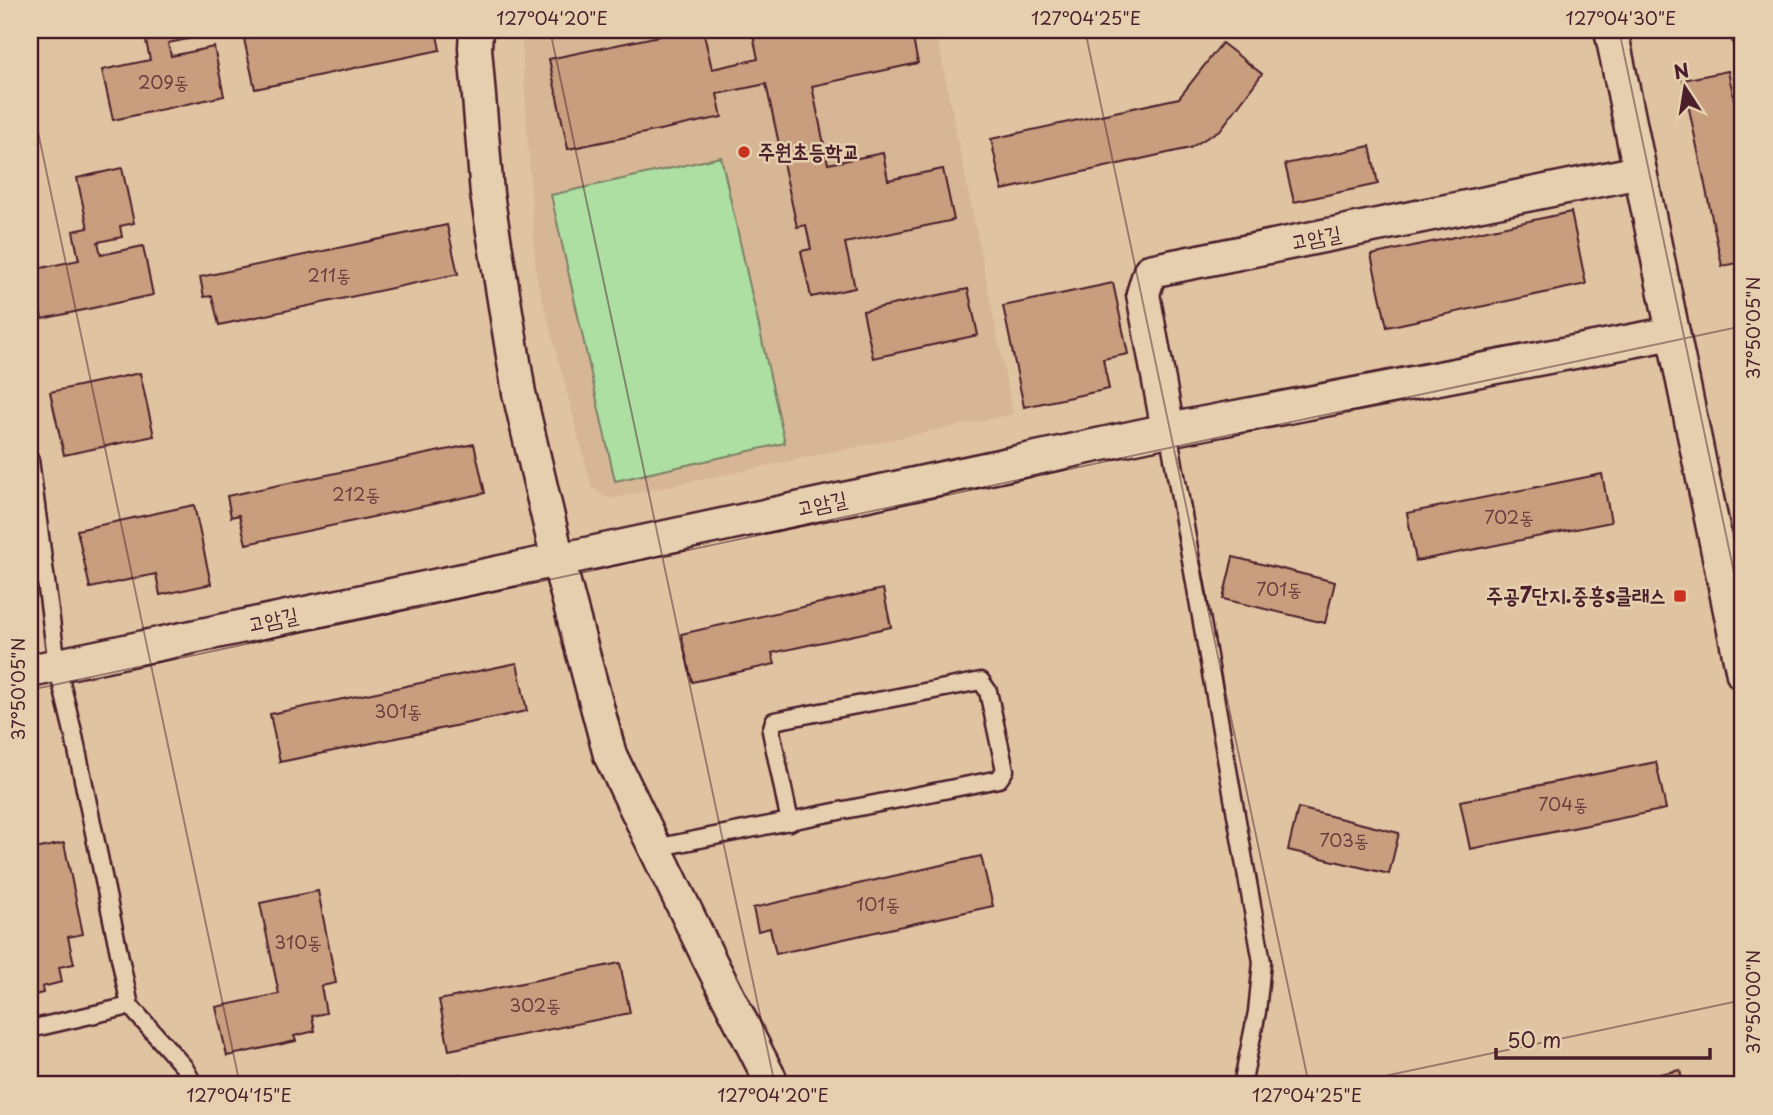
<svg xmlns="http://www.w3.org/2000/svg" width="1773" height="1115" viewBox="0 0 1773 1115" font-family="'Playpen Sans','Poor Story',sans-serif">
	<style>
		.built { fill: #d6b695 }
		.green { fill: #acdfa1; stroke: #7b7f66; stroke-width: 2 }
		.building { fill: #c99e7e; stroke: #4a1f2b; stroke-width: 2 }
		.lines { fill: none; stroke-linecap: round; stroke-linejoin: round }
		.service-casing { stroke: #4a1f2b; stroke-width: 21 }
		.minor-casing { stroke: #4a1f2b; stroke-width: 37 }
		.service { stroke: #e5cfae; stroke-width: 16 }
		.minor { stroke: #e5cfae; stroke-width: 32 }
		.ticks { fill: none; stroke: #4a1f2b; stroke-width: 2; stroke-opacity: 0.45 }
		.poi-dot { fill: #c8321e; stroke: #e5cfae; stroke-width: 2.5 }
		.labels { text-anchor: middle; stroke-width: 5; stroke-linejoin: round; paint-order: stroke }
		.number-label { font-size: 18px; fill: #6a3f40 }
		.poi-label { font-size: 21px; font-weight: bold; fill: #4a1f2b; stroke: #e5cfae; text-anchor: start }
		.street-label { font-size: 21px; fill: #4a1f2b; stroke: #e5cfae }
		.neatline { fill: none; stroke: #4a1f2b; stroke-width: 2.5 }
		.ticks-label { font-size: 18px; text-anchor: middle; fill: #4a1f2b }
	</style>
	<rect width="100%" height="100%" fill="#e0c4a2"/>
	<filter id="ink" filterUnits="userSpaceOnUse"><feTurbulence type="fractalNoise" baseFrequency=".0143" numOctaves="2"/><feDisplacementMap in="SourceGraphic" scale="14" xChannelSelector="R" yChannelSelector="G"/><feConvolveMatrix kernelMatrix="1 2 1 2 8 2 1 2 1" color-interpolation-filters="sRGB"/></filter>
	<g filter="url(#ink)">
		<!-- built -->
		<polygon class="built" points="521,30 936,30 1013,414 609,499 592,488 536,275"/>
		<!-- green -->
		<polygon class="green" points="721,157 785,443 615,481 551,195"/>
		<!-- building -->
		<g class="building">
			<polygon points="149,30 191,30 193,38 168,43 171,56 214,47 224,96 113,120 102,70 150,60 144,31"/>
			<polygon points="289,30 436,30 440,50 255,89 244,39"/>
			<polygon points="688,30 703,30 712,69 758,59 752,30 830,30 830,33 848,30 911,30 918,63 812,86 828,164 883,153 888,180 943,169 954,220 845,243 855,288 811,297 801,251 811,249 806,225 797,227 766,84 717,94 722,117 568,149 549,59"/>
			<polygon points="1730,30 1743,30 1743,66 1738,68"/>
			<polygon points="1222,43 1262,74 1221,129 1190,148 1002,190 991,139 1179,98"/>
			<polygon points="1728,71 1743,141 1743,262 1722,266 1683,80"/>
			<polygon points="1370,146 1378,184 1294,202 1285,164"/>
			<polygon points="122,168 134,223 120,226 122,237 98,242 101,255 143,246 153,295 42,319 32,270 79,260 73,231 88,228 77,178"/>
			<polygon points="1571,212 1586,284 1387,327 1371,255"/>
			<polygon points="447,225 458,274 219,325 212,296 204,297 200,277"/>
			<polygon points="1113,283 1128,354 1103,359 1109,389 1024,407 1003,306"/>
			<polygon points="968,289 978,335 873,358 863,311"/>
			<polygon points="140,373 154,436 64,455 50,392"/>
			<polygon points="474,444 485,493 246,544 239,515 231,517 227,496"/>
			<polygon points="1602,474 1611,522 1416,561 1407,513"/>
			<polygon points="194,505 211,584 160,595 156,574 90,588 77,530"/>
			<polygon points="1233,557 1335,582 1325,623 1223,599"/>
			<polygon points="883,589 891,627 772,653 775,664 692,682 681,634"/>
			<polygon points="517,663 527,711 280,762 270,714"/>
			<polygon points="1656,762 1666,809 1470,849 1460,801"/>
			<polygon points="1298,808 1399,833 1389,874 1288,850"/>
			<polygon points="64,843 83,934 68,937 74,964 59,967 62,982 42,987 43,993 30,996 30,850"/>
			<polygon points="981,856 993,906 776,954 770,928 758,931 753,908"/>
			<polygon points="318,891 336,983 321,986 326,1013 312,1016 315,1031 294,1036 296,1041 227,1056 216,1007 279,994 260,903"/>
			<polygon points="620,963 630,1013 449,1050 439,1000"/>
			<polygon points="1680,1070 1683,1085 1605,1085"/>
			<polygon points="461,1074 463,1085 409,1085"/>
		</g>
		<g class="lines">
			<defs>
				<g id="service">
					<polyline points="1168,430 1262,962 1257,1012 1242,1085"/>
					<polyline points="30,460 57,665 74,736 130,1006 184,1067 194,1085"/>
					<polyline points="655,848 999,779 1005,770 988,691 981,681 774,721 771,731 790,822"/>
					<polyline points="30,1029 130,1006"/>
				</g>
				<g id="minor">
					<polyline points="476,30 475,48 487,194 519,393 558,560 1168,430 1673,333"/>
					<polyline points="1611,30 1743,674"/>
					<polyline points="1168,430 1143,294 1150,271 1640,172"/>
					<polyline points="30,671 558,560 610,755 709,959 773,1085"/>
				</g>
			</defs>
			<!-- service casing -->
			<use href="#service" class="service-casing"/>
			<!-- minor casing -->
			<use href="#minor" class="minor-casing"/>
			<!-- service -->
			<use href="#service" class="service"/>
			<!-- minor -->
			<use href="#minor" class="minor"/>
		</g>
	</g>
	<!-- ticks -->
	<path class="ticks" d="M550,30l225,1055M1085,30l224,1055M1619,30l124,585M30,94l210,991M30,690l1713,-364M1342,1085l401,-85"/>
	<!-- markers -->
	<g class="poi-dot">
		<circle cx="744" cy="152" r="7"/>
		<rect x="1673" y="589" width="14" height="14" rx="3.5"/>
	</g>
	<g class="labels">
		<!-- number labels -->
		<g class="number-label">
			<text x="163" y="89">209동</text>
			<text x="329" y="282">211동</text>
			<text x="356" y="501">212동</text>
			<text x="1509" y="524">702동</text>
			<text x="1279" y="596">701동</text>
			<text x="398" y="718">301동</text>
			<text x="1563" y="811">704동</text>
			<text x="1344" y="847">703동</text>
			<text x="878" y="911">101동</text>
			<text x="298" y="949">310동</text>
			<text x="535" y="1012">302동</text>
		</g>
		<!-- poi labels -->
		<g class="poi-label">
			<text x="758" y="159">주원초등학교</text>
			<text x="1666" y="603" text-anchor="end">주공7단지.중흥s클래스</text>
		</g>
		<!-- street labels -->
		<g class="street-label">
			<text transform="translate(1316 238) rotate(-11)" y="7">고암길</text>
			<text transform="translate(822 504) rotate(-12)" y="7">고암길</text>
			<text transform="translate(273 620) rotate(-12)" y="7">고암길</text>
		</g>
	</g>
	<!-- margin -->
	<rect width="1773" height="1115" fill="none" stroke="#e5cfae" stroke-width="77"/>
	<!-- north arrow -->
	<g transform="translate(1685 88) rotate(348)" stroke="#e5cfae" stroke-width="5" paint-order="stroke">
	<path d="M0-5L12 26L0 18L-12 26Z" fill="#4a1f2b"/>
	<text y="-10" font-size="19" font-weight="bold" text-anchor="middle" fill="#4a1f2b">N</text>
	</g>
	<!-- scale -->
	<path d="M1496 1048v10h214v-10" fill="none" stroke="#4a1f2b" stroke-width="3.5"/>
	<text x="1507" y="1048" font-size="21" fill="#4a1f2b" stroke="#e5cfae" stroke-width="5" paint-order="stroke">50 m</text>
	<rect x="38" y="38" width="1696" height="1038" class="neatline"/>
	<g class="ticks-label">
		<text x="552" y="25">127°04'20"E</text>
		<text x="1086" y="25">127°04'25"E</text>
		<text x="1621" y="25">127°04'30"E</text>
		<text transform="translate(1754 328) rotate(-90)" y="6">37°50'05"N</text>
		<text transform="translate(19 689) rotate(-90)" y="6">37°50'05"N</text>
		<text transform="translate(1754 1002) rotate(-90)" y="6">37°50'00"N</text>
		<text x="239" y="1102">127°04'15"E</text>
		<text x="773" y="1102">127°04'20"E</text>
		<text x="1307" y="1102">127°04'25"E</text>
	</g>
</svg>
